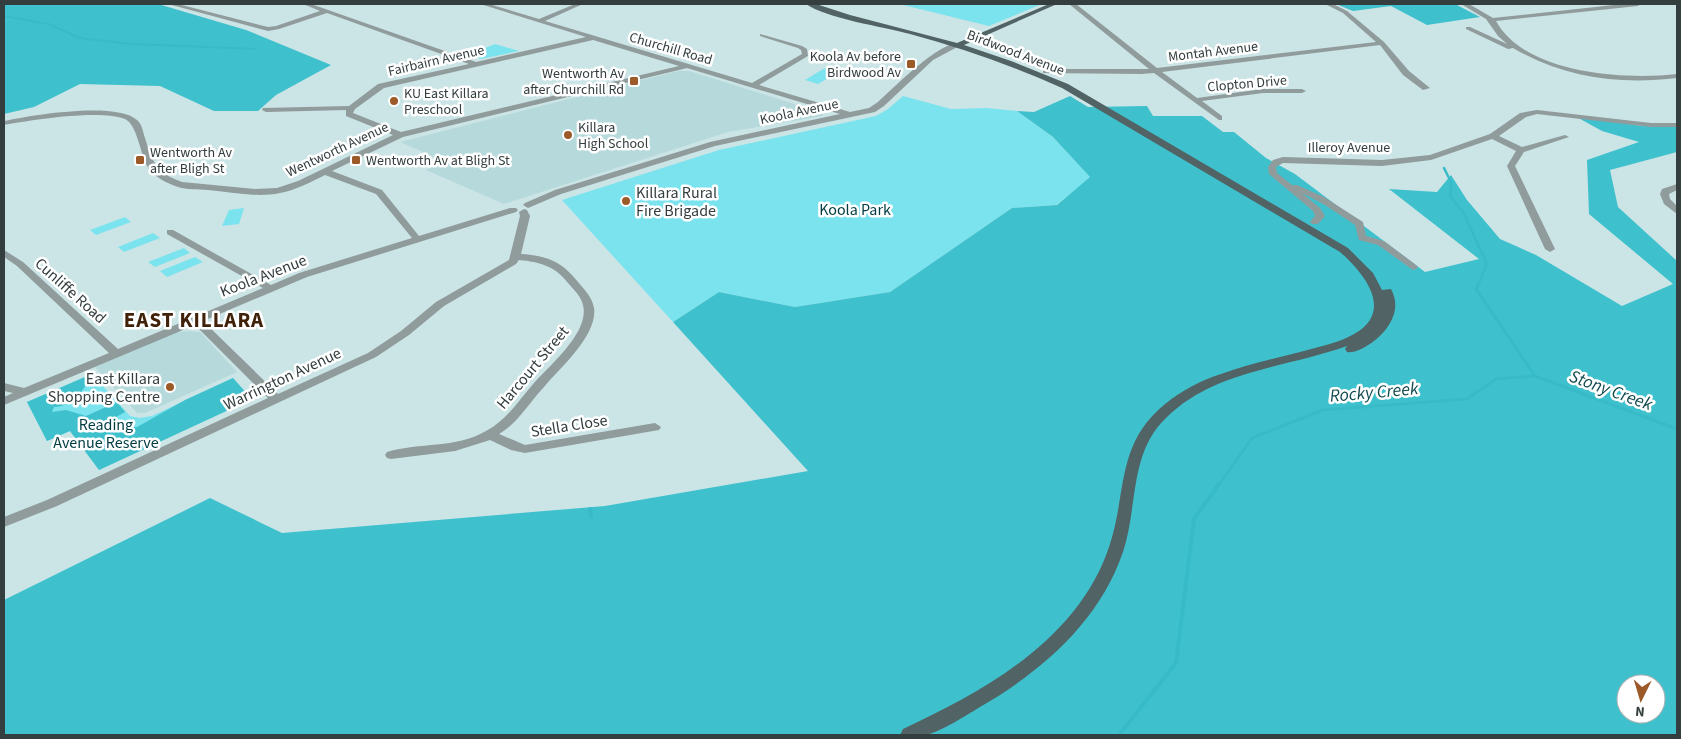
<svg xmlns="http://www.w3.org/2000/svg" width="1681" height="739" viewBox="0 0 1681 739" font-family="'Source Sans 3',sans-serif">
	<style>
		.built { fill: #b6d9dc }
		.green { fill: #7be3ee }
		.forest { fill: #3fc1cd; fill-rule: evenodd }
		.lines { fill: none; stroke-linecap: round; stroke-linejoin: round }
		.stream-far3 { stroke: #38bbc8; stroke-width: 2 }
		.stream-far2 { stroke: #38bbc8; stroke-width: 2.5 }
		.stream-far1 { stroke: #38bbc8; stroke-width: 3 }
		.stream { stroke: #38bbc8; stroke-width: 4 }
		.minor { fill: #909b9c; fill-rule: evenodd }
		.major { fill: #516365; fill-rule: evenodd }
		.poi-dot { fill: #9d5a29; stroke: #fff; stroke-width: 2 }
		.labels { text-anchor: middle; stroke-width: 5; stroke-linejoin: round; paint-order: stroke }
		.far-street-label { font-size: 14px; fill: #343e3f; stroke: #fff }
		.far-poi-label { font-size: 14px; fill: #343e3f; stroke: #fff; text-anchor: start }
		.poi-label { font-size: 16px; fill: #343e3f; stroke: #fff; text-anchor: start }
		.park-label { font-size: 16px; fill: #003c42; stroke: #fff }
		.street-label { font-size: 16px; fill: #343e3f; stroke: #fff }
		.water-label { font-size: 18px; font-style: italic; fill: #124a4f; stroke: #fff }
		.district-label { font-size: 21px; font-weight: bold; letter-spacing: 1px; fill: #402109; stroke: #fff }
	</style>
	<rect width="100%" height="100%" fill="#cbe4e6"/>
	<!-- built -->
	<g class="built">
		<polygon points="678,71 689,71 823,113 823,116 728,132 504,204 426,170 444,161 400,142"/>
		<polygon points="189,331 200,332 237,372 145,413 137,413 95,367 173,333"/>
	</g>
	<!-- green -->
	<g class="green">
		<polygon points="899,4 1042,4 989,26"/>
		<polygon points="495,44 519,51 481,59 468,55"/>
		<polygon points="825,68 838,72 818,84 805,80"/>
		<polygon points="903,96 951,109 987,108 1017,111 1053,137 1091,178 1056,205 1012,208 890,292 795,307 719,292 673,322 562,200 719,150 876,116 888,109"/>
		<polygon points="244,208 239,224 222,226 229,210"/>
		<polygon points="125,217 131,222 96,235 90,230"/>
		<polygon points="153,233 160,238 124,252 118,247"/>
		<polygon points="184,248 190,253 155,267 148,262"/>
		<polygon points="195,257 203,262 167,277 160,271"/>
		<polygon points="92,374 130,416 140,418 152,416 233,378 249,396 250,400 99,470 70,431 47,441 27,402"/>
	</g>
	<!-- forest -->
	<g class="forest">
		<polygon points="4,4 158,4 246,30 331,65 276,95 258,111 214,111 160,86 80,84 34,107 4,114"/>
		<polygon points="1336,4 1455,4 1480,17 1427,25 1391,6 1353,11"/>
		<path d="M1070,96l18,11 59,-1 6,10h49l21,16h11l32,26 29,16 130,98 54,-13 -90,-70 48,3 14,-17 16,25 33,39 36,16 86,51 51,-22 -84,-70 -2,-54 52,-18 -37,-11 -29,-16 69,11 35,1v25l-67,18 8,37 59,54v474h-1673v-135l206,-102 72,35 323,-27 203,-35 -135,-149 46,-30 76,15 95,-15 122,-84 45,-3 33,-28 -37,-40 -36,-26 17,1zM1626,684h30v30h-30z"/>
		<path d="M92,374c-6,15 -21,33 -38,33l-2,5 14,-2 20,6 31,-14 8,10 -18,10 14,6 16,-1 48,-27 48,-22 16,18 1,4 -151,70 -29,-39 -23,10 -20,-39z"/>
	</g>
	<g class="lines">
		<!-- stream-far3 -->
		<polyline class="stream-far3" points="4,16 49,24 79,38 131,44 256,49"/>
		<!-- stream-far2 -->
		<polyline class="stream-far2" points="1444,168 1451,182 1450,196 1464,214 1487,264 1478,285"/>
		<!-- stream-far1 -->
		<g class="stream-far1">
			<polyline points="1535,376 1677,429"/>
			<polyline points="1218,486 1252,438 1323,410 1467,399 1496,379 1535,376 1476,289 1478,284"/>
		</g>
		<!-- stream -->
		<g class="stream">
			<polyline points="590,509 591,517"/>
			<polyline points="1119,735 1176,663 1194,519 1219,484"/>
		</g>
		<!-- minor -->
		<g class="minor">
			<path d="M168,4h10l90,23 8,-1 44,-15 -17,-7h8l165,58 110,-25 -106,-33h9l50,15 36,-15h8l-38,17 207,62 50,-29 -1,-4 -3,-2 -38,-12v-2l42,12 5,3 1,7 -49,29 91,27 19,-4 9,-6c13,-11 67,-67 83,-57l-28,15 -49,46 -9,6 -160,34 -154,48 -33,14 -5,-3 2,-2 30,-13 155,-48 130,-28 -153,-46 -284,69 -71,34 50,19 37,46 91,-28h6l2,2 -2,2 -209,65 -104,44 75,73 90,-41 33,-22 35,-29 73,-42 11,-44 -1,-4 5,-3 3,1 3,6 -9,38c27,2 40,7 57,28 6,7 14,15 16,26 4,27 -34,60 -50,79 -15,16 -26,36 -45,47l26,11 130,-22 6,4 -2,3 -134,23 -14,-3 -21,-10 -35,11 -64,8 -4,-1 -2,-3 2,-3c33,-10 68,-3 99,-21 21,-11 33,-31 48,-48 16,-18 56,-51 49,-78 -2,-9 -9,-15 -15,-22 -13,-17 -28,-21 -49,-23l-3,4 -72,42 -35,29 -33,22 -319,149 -53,21v-10l43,-17 221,-102 -73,-73 -191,80v-8l9,-4 -9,-2v-8l20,5 85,-35 -92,-87 -13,-9v-7l19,12 95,87 145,-61 -96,-54v-4h6l98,55 28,-12 113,-35 -36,-44 -51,-19c-14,7 -29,15 -45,18 -23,5 -49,-1 -72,-3 -10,-1 -21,0 -30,-3 -11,-4 -22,-9 -29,-18 -9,-13 -11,-44 -24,-50 -24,-10 -95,1 -121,6v-4c27,-6 113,-20 133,-1 5,4 6,12 8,18 7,24 12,35 37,44l73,7 22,-1 21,-7 95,-46 -47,-19v-6l-80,2 -4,-2 1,-2 86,-2 29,-22 91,-20 -142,-51 -48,16 -11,2zM593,40l86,26 -278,66 -48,-19 2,-4 29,-21z"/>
			<polygon points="1069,4 1076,4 1157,68 1376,42 1343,13 1325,4 1333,4 1347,11 1384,42 1409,71 1430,88 1423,90 1403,75 1380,45 1162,72 1197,98 1263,89 1302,89 1306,91 1302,93 1263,93 1202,101 1222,116 1222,120 1219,120 1154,73 1141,74 1043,73 1043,69 1149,69"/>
			<path d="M1461,4h8l24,14 130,-14h18l-3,2 -142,15c29,53 128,59 181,53v4c-57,7 -113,0 -164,-30l-5,1 -42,-20v-2h4l37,17 -9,-8 -12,-17z"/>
			<polygon points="1537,110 1651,123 1677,123 1677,127 1651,127 1537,114 1526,117 1499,136 1522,147 1565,135 1569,137 1524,152 1515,166 1555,249 1550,252 1545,249 1507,166 1516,151 1492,139 1431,160 1382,166 1283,163 1276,167 1277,173 1292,185 1297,185 1324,197 1363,222 1366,236 1384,241 1416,265 1418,267 1416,269 1413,270 1378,245 1359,240 1355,225 1325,205 1302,193 1320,208 1325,216 1318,224 1312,224 1310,222 1315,216 1313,211 1269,174 1268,167 1273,160 1283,157 1382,160 1430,155 1490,134 1520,113"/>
			<polygon points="1677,184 1677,190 1669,194 1670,199 1677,206 1677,214 1664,204 1660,194 1662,189"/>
		</g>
		<!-- major -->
		<path class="major" d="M806,4h10l34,11 107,28 92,-39h8l-93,41 47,16 57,23 280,164 25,25 9,17 9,-1c13,23 -6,47 -26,58 -6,3 -11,6 -18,5l-2,-3 2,-3c-61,22 -133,24 -181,72 -37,35 -28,89 -43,134 -24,70 -81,119 -143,155 -13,8 -40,25 -54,28 -7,2 -18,1 -26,0l3,-6c84,-39 177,-91 207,-185 17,-53 6,-100 55,-140 16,-13 36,-24 56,-30 27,-10 56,-16 83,-23 17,-5 35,-8 50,-17 41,-23 10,-61 -14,-82l-278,-164c-49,-22 -100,-40 -152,-54 -26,-7 -85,-16 -104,-30z"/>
	</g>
	<!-- markers -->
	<g class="poi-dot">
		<rect x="906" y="59" width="10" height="10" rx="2.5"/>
		<rect x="629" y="76" width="10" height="10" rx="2.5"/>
		<circle cx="394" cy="101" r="5"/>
		<circle cx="568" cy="135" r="5"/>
		<rect x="135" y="155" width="10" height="10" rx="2.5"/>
		<rect x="351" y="155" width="10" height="10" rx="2.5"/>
		<circle cx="626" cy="201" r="5"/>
		<circle cx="170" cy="387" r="5"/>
	</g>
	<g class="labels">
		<!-- far-street labels -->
		<g class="far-street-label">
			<text transform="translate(671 48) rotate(16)" y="5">Churchill Road</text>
			<text transform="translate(1213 51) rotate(-7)" y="5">Montah Avenue</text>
			<text transform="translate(1016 52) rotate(21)" y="5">Birdwood Avenue</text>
			<text transform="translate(436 60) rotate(-13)" y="5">Fairbairn Avenue</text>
			<text transform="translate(1247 83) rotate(-5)" y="5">Clopton Drive</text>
			<text transform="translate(799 111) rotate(-12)" y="5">Koola Avenue</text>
			<text x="1349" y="152">Illeroy Avenue</text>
			<text transform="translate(337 149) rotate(-25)" y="5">Wentworth Avenue</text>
		</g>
		<!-- far-poi labels -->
		<g class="far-poi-label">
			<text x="901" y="61" text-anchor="end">Koola Av before<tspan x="901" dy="16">Birdwood Av</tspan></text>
			<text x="624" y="78" text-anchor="end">Wentworth Av<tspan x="624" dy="16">after Churchill Rd</tspan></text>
			<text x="404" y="98">KU East Killara<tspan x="404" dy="16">Preschool</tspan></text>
			<text x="578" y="132">Killara<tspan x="578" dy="16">High School</tspan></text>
			<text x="150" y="157">Wentworth Av<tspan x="150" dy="16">after Bligh St</tspan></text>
			<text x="366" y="165">Wentworth Av at Bligh St</text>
		</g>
		<!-- poi labels -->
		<g class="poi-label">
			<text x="636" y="198">Killara Rural<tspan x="636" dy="18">Fire Brigade</tspan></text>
			<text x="160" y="384" text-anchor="end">East Killara<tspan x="160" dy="18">Shopping Centre</tspan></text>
		</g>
		<!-- park labels -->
		<g class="park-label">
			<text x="855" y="215">Koola Park</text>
			<text x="106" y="430">Reading<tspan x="106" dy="18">Avenue Reserve</tspan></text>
		</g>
		<!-- street labels -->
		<g class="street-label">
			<text transform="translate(263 275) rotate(-21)" y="6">Koola Avenue</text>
			<text transform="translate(71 290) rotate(42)" y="6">Cunliffe Road</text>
			<text transform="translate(532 367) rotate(-50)" y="6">Harcourt Street</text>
			<text transform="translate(282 378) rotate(-25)" y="6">Warrington Avenue</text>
			<text transform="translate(569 425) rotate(-9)" y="6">Stella Close</text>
		</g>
		<!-- water labels -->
		<g class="water-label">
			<text transform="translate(1611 390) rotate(20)" y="6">Stony Creek</text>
			<text transform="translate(1374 392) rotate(-5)" y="6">Rocky Creek</text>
		</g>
		<!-- district labels -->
		<g class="district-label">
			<text x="194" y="327">EAST KILLARA</text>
		</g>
	</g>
	<!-- border -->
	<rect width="1681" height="739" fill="none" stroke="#343e3f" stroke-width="10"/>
	<!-- north arrow -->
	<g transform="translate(1641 699) rotate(185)"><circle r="24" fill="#ffffff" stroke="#aeb2b2"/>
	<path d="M0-4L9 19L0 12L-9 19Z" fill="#9d5a29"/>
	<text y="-8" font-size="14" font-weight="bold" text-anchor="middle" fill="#343e3f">N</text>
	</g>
</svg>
